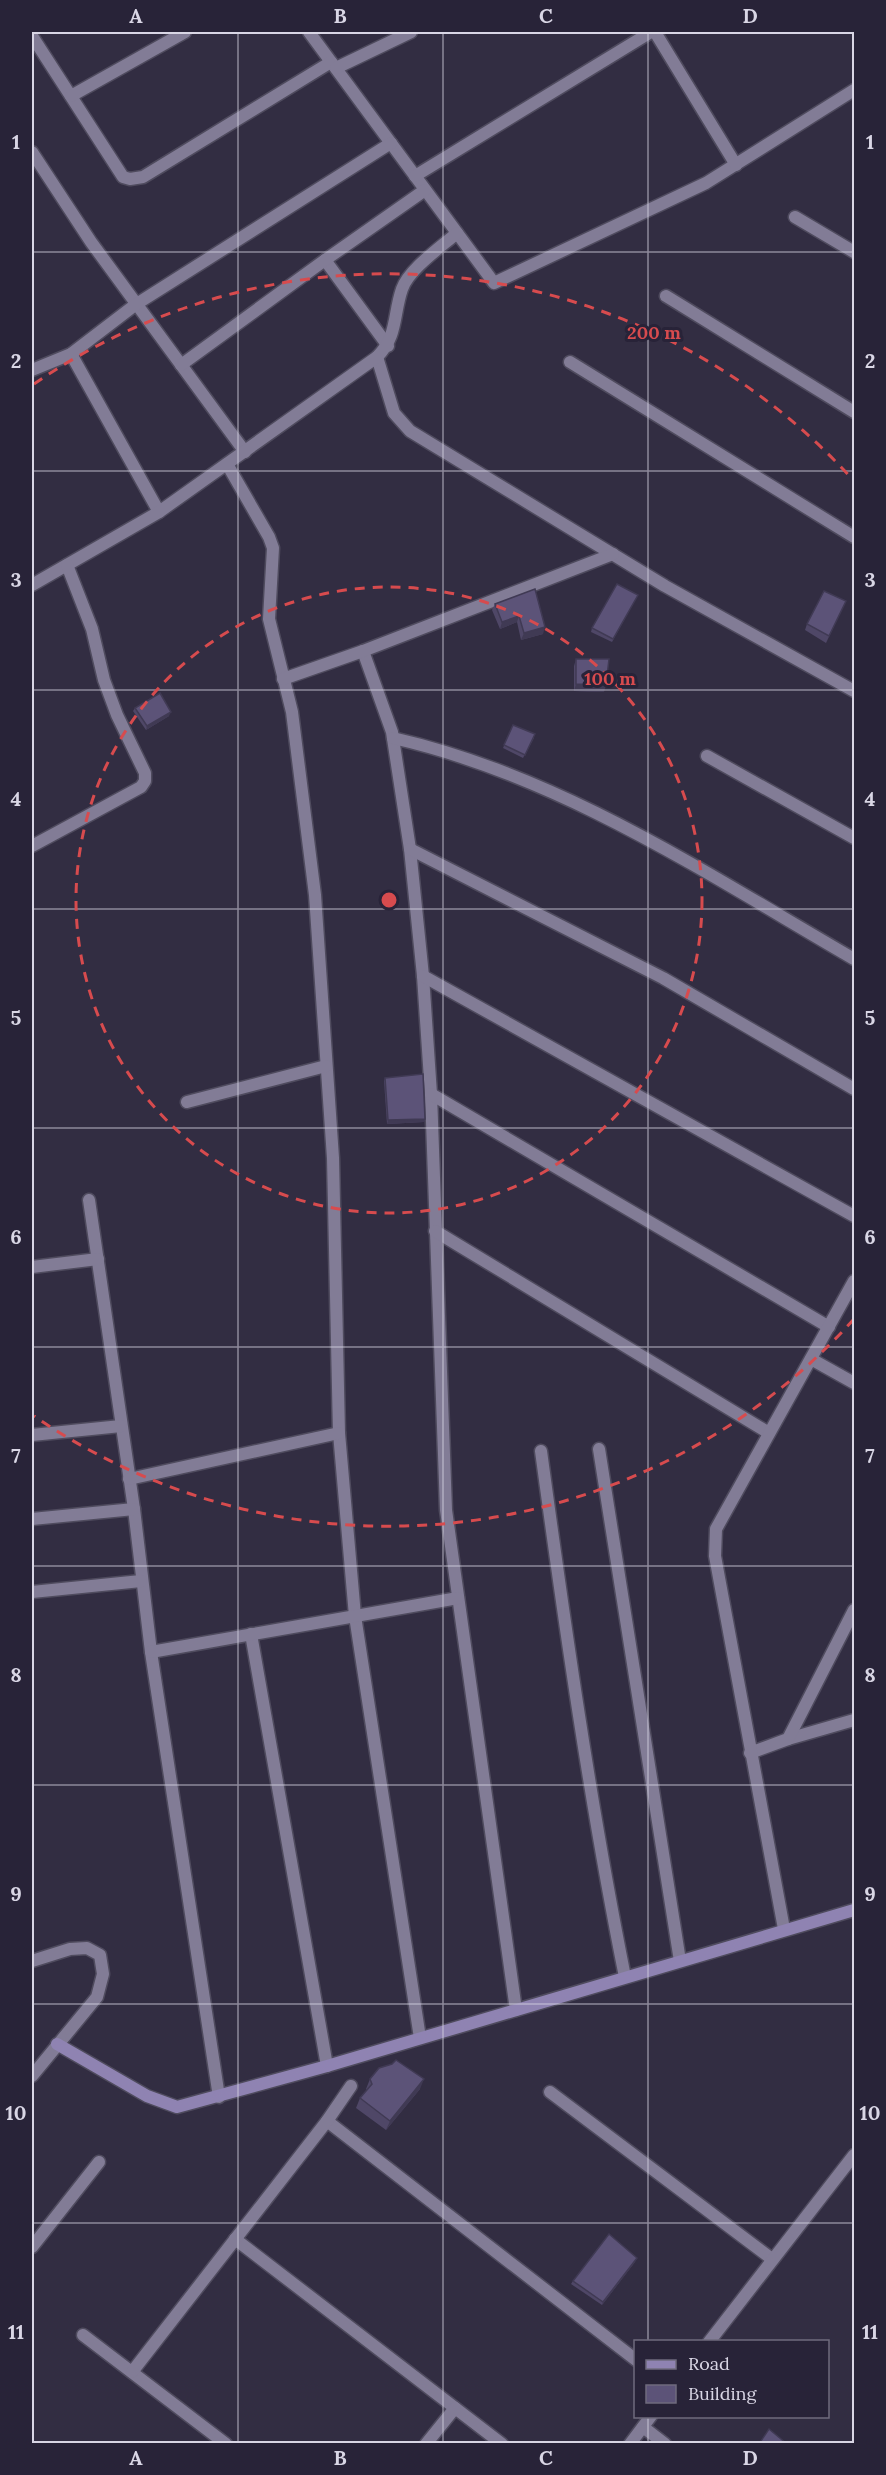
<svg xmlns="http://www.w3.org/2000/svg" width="886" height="2475" viewBox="0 0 886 2475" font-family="Lora,serif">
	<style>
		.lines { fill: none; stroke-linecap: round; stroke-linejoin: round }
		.street-casing { stroke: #4f4b5e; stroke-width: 15 }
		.secondary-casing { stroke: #4f4b5e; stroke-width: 15 }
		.street { stroke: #827c96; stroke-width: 12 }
		.secondary { stroke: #8f83b2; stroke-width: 12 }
		.wall { fill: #4f4767 }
		.shaded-wall { fill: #403a54 }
		.building { fill: #5c5378; stroke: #403a54; stroke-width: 1.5 }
		.grid { fill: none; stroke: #d9d6e5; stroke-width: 1.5; stroke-opacity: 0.55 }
		.ring { fill: none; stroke: #d74b4e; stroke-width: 3; stroke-dasharray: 10 8 }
		.centre { fill: #d74b4e; stroke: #282338; stroke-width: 3 }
		.ring-label { font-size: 18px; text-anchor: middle; font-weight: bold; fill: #d74b4e; stroke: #282338; stroke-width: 6; stroke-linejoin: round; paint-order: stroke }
		.neatline { fill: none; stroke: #d9d6e5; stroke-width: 2 }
		.grid-label { font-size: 20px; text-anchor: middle; font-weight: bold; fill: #d9d6e5 }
	</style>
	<rect width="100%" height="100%" fill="#322d42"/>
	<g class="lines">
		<defs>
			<g id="street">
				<polyline points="309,32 494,283 706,183 854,90"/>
				<polyline points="655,32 736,165"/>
				<polyline points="32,36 123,177 130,179 143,177 331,62"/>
				<polyline points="336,68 411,32"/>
				<polyline points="71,96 185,32"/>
				<polyline points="32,152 91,242 245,452"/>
				<polyline points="415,176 651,32"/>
				<polyline points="795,217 854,252"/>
				<polyline points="325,260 388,346"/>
				<polyline points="666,296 854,412"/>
				<polyline points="71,354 159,512"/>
				<polyline points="377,357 394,413 410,431 665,586 854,691"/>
				<polyline points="570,362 854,537"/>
				<polyline points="181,365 325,260 425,190"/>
				<polyline points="32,370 71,354 135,305 391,143"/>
				<polyline points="227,464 269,537 273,548 269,619 292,712 315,895 333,1158 339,1433 355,1616 420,2038"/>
				<path d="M32,585l127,-73 218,-155c21,-21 16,-42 25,-68 7,-20 39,-42 55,-56"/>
				<polyline points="363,651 392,732 410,849 423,976 431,1094 446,1510 516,2010"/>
				<polyline points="283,679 363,651 613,554"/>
				<path d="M393,738c168,38 314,136 461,221"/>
				<polyline points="707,756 854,838"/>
				<polyline points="32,846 141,787 145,781 145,773 117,715 104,680 92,629 67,565"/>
				<polyline points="410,849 663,978 854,1089"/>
				<polyline points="423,976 854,1216"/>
				<polyline points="431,1094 829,1327"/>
				<polyline points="187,1102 326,1066"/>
				<polyline points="89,1200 134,1509 151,1652 219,2097"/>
				<polyline points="435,1231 769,1433"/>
				<polyline points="32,1267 98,1259"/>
				<polyline points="811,1359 854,1383"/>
				<polyline points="32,1435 121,1426"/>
				<polyline points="599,1449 680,1961"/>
				<path d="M541,1451c24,176 49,352 84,526"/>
				<polyline points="129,1479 339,1433"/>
				<polyline points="32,1519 134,1509"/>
				<polyline points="32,1592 141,1581"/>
				<polyline points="251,1634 327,2066"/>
				<polyline points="151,1652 458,1598"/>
				<polyline points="788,1739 854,1720"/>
				<polyline points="750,1753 788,1739 854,1610"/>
				<polyline points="784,1929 715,1556 716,1529 854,1281"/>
				<polyline points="32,1961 70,1949 87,1948 100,1955 103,1974 97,1997 32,2076"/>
				<polyline points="550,2092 772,2259"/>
				<polyline points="327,2121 636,2360"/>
				<polyline points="235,2239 502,2444"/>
				<polyline points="32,2247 99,2162"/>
				<polyline points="83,2335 226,2444"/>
				<polyline points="709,2342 854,2155"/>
				<polyline points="132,2372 327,2121 351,2086"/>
				<polyline points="643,2427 665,2444"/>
				<polyline points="426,2444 455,2408"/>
				<polyline points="630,2444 651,2416"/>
			</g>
			<polyline id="secondary" points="57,2044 147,2096 177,2107 327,2066 854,1910"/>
		</defs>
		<!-- street casing -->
		<use href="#street" class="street-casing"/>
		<!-- secondary casing -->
		<use href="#secondary" class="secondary-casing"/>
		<!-- street -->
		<use href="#street" class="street"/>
		<!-- secondary -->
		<use href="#secondary" class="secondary"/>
	</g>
	<!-- wall -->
	<g class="wall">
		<polygon points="535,589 543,634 521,640 517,622 500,629 492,610 495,604"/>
		<polygon points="638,595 612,642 591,632 592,628"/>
		<polygon points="846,601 826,643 805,630 807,624"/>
		<polygon points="576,659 604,692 574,691 574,666"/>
		<polygon points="135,708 169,716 146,730 133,711"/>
		<polygon points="513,725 534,738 523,758 503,748"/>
		<polygon points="385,1078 425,1119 424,1122 387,1124 384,1081"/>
		<polygon points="370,2079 420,2089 386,2130 356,2108 360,2098 367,2090 366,2089"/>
		<polygon points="635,2262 602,2305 571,2284 573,2281"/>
	</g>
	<!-- shaded-wall -->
	<g class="shaded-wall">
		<polygon points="519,616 517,622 500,629 502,622"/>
		<polygon points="545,627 543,634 521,640 524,633"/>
		<polygon points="576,684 606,685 604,692 574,691"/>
		<polygon points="171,712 169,716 146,730 147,726"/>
		<polygon points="425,1119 424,1122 387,1124 388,1120"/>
		<polygon points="424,2079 420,2089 386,2130 390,2121"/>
		<polygon points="637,2258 635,2262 602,2305 603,2302"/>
	</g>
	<!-- building -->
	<g class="building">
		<polygon points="617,584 638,595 613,639 592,628"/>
		<polygon points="535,589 545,627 524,633 519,616 502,622 495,604"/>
		<polygon points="824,591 846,601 829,636 807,624"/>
		<polygon points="576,659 609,659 606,685 576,684"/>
		<polygon points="160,693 171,712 147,726 135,708"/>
		<polygon points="513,725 535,734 525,755 504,745"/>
		<polygon points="423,1074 425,1119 388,1120 385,1078"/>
		<polygon points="396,2060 424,2079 390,2121 360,2098 372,2084 370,2079 379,2068 392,2064"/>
		<polygon points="609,2234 637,2258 603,2302 573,2281"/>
		<polygon points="769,2429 787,2444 759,2444"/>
	</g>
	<!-- grid -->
	<path class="grid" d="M238,32v2412M443,32v2412M648,32v2310M32,252h822M32,471h822M32,690h822M32,909h822M32,1128h822M32,1347h822M32,1566h822M32,1785h822M32,2004h822M32,2223h822M648,2416v28"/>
	<!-- distance rings -->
	<g class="ring">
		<circle cx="389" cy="900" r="313"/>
		<path d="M854 1319A626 626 0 0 1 34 1416M34 384A626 626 0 0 1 854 481"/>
	</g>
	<circle cx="389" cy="900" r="9" class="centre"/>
	<g class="ring-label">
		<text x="654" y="339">200 m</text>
		<text x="610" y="685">100 m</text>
	</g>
	<!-- border -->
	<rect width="886" height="2475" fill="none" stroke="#282338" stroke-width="66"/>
	<!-- legend -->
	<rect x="634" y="2340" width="195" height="78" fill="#282338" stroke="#6f6b7d" stroke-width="1.5"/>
	<rect x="646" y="2360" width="30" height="9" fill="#8f83b2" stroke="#6f6b7d" stroke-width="1.5"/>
	<text x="688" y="2370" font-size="18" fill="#d9d6e5">Road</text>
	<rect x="646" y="2385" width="30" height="18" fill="#5c5378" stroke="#6f6b7d" stroke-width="1.5"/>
	<text x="688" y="2400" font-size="18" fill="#d9d6e5">Building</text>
	<rect x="33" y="33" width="820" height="2409" class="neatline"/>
	<g class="grid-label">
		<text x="136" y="23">A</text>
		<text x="340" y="23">B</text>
		<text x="546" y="23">C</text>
		<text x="750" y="23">D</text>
		<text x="16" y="149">1</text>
		<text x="870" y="149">1</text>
		<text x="16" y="368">2</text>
		<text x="870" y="368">2</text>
		<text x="16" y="587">3</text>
		<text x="870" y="587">3</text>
		<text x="16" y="806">4</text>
		<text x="870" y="806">4</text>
		<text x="16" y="1025">5</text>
		<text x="870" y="1025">5</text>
		<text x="16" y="1244">6</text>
		<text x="870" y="1244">6</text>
		<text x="16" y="1463">7</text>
		<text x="870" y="1463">7</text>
		<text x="16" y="1682">8</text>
		<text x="870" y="1682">8</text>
		<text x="16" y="1901">9</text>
		<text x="870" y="1901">9</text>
		<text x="16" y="2120">10</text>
		<text x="870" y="2120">10</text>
		<text x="16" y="2339">11</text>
		<text x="870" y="2339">11</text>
		<text x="136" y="2465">A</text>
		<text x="340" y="2465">B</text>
		<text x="546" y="2465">C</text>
		<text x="750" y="2465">D</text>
	</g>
</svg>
